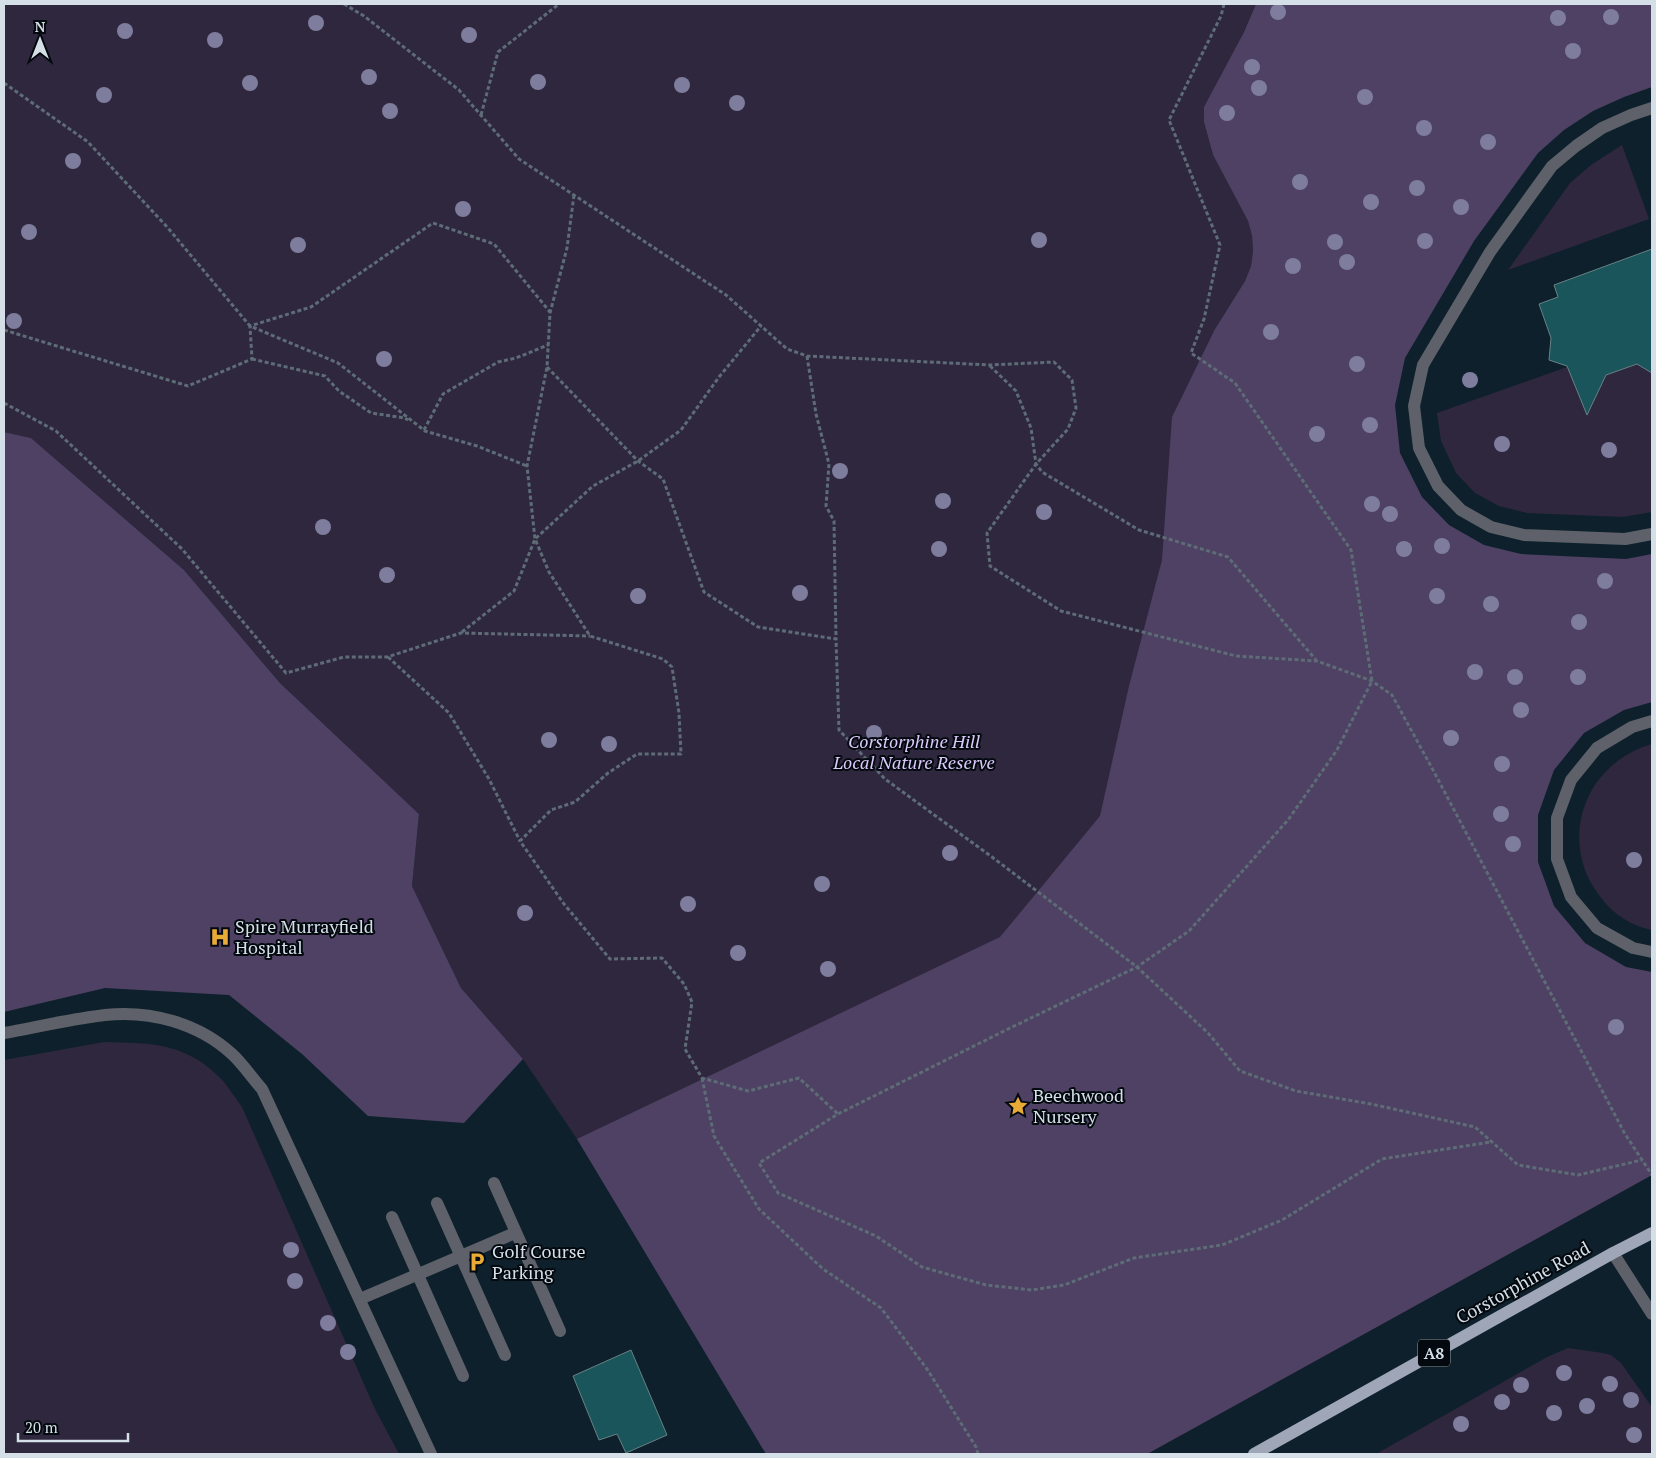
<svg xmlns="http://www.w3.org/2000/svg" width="1656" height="1458" viewBox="0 0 1656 1458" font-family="'PT Serif',serif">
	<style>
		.green { fill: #2f273d }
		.forest { fill: #4e4163 }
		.building { fill: #1b555c; stroke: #668285 }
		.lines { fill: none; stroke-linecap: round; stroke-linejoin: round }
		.path { stroke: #5d6c76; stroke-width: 3; stroke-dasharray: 4 2.5; stroke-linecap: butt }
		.service { stroke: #5e616a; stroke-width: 12 }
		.tertiary { stroke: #5e616a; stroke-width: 12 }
		.primary { stroke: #9fa6b8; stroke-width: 12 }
		.tree { fill: #7f7d9e }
		.labels { text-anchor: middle; stroke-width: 4; stroke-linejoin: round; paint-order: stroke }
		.shield { fill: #03090e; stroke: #959fa6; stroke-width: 1 }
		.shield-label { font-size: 16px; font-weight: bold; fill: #d4dfe7 }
		.park-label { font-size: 18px; font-style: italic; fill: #dbc9fc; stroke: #03090e }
		.poi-label { font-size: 18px; fill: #d4dfe7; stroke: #03090e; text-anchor: start }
		.street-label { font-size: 18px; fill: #d4dfe7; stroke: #03090e }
	</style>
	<rect width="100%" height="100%" fill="#0e202b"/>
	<!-- green -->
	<g class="green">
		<polygon points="4,4 1256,4 1204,122 1213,155 1248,221 1252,236 1253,251 1251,266 1245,281 1215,329 1652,1175 1147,1454 766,1454 577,1139 523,1059 461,988 412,886 419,814 280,683 184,570 31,438 4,432"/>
		<polygon points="1622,145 1649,219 1508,270 1570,183 1591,165"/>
		<polygon points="1581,362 1598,378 1639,363 1642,367 1652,371 1652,512 1623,517 1527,513 1499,506 1475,493 1456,473 1441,441 1437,413"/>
		<path d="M1652,744v186c-20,-4 -38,-15 -50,-31 -46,-56 -19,-135 50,-155z"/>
		<path d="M104,1042c48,1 85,1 120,40 6,8 12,17 18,25l133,302 24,45h-395v-394z"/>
		<polygon points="1568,1348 1603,1353 1611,1355 1621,1363 1652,1407 1652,1454 1376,1454 1547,1357"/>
	</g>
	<!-- forest -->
	<g class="forest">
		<polygon points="1256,4 1652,4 1652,87 1624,97 1593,111 1564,130 1538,153 1474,241 1405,358 1395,405 1400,453 1422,497 1449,525 1484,545 1521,554 1626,559 1652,554 1652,702 1624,710 1584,733 1554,770 1538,815 1538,862 1554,906 1585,943 1626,967 1652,972 1652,1175 1147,1454 766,1454 577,1139 1000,937 1100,816 1129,686 1162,560 1172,417 1215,329 1245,281 1251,266 1253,251 1252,236 1248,221 1213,155 1204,122 1204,107 1243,34"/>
		<polygon points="4,432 31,438 184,570 280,683 419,814 412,886 461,988 523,1059 464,1123 368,1116 302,1054 229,995 105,988 4,1012"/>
	</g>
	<!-- building -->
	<g class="building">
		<polygon points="1652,249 1652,373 1637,364 1606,375 1587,415 1567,366 1549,360 1551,338 1539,304 1558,297 1554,285"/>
		<polygon points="631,1350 667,1435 626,1453 617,1434 599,1440 573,1376"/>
	</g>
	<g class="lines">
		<!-- path -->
		<g class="path">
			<polyline points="344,4 364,16 459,90 519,159 726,295 787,349 807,356 990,365 1054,362 1072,380 1076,408 1068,429 1036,464 987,533 990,566 1061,611 1236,656 1317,661 1372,681 1392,695 1433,770 1625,1134 1652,1175"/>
			<polyline points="1224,4 1221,16 1169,120 1220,245 1204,319 1191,353 1235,383 1351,550 1372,681 1337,750 1288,820 1189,931 1137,967 1008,1029 838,1114 759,1163 778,1193 876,1236 922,1267 986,1285 1032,1290 1064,1285 1134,1258 1222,1245 1282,1220 1382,1159 1491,1142"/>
			<polyline points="4,83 88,142 168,228 250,326 338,363 425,431 477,446 527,466"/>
			<polyline points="481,115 498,52 559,4"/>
			<polyline points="574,195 567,248 550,313 547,367 527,466 535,539 549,572 590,636 663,659 672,667 679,713 681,754 637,754 608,773 575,802 551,810 520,841 564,904 610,959 662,958 684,984 692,1002 685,1049 702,1078 748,1091 799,1078 838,1114"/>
			<polyline points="4,330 188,386 252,359 250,326 311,307 433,223 494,244 550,312"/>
			<polyline points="807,356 816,414 829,464 826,506 834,521 836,639"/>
			<polyline points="252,359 325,376 339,391 371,413 405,418 408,420"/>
			<polyline points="990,366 1016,391 1031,428 1036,464 1042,472 1139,530 1228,557 1316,660"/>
			<polyline points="547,367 638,461 663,479 704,592 758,627 836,639 839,730 885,779 992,857 1137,967 1208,1033 1240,1071 1296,1091 1371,1104 1475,1127 1518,1165 1578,1175 1642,1160"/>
			<polyline points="4,403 56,431 182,549 286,673 344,657 387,657 461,633 590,636"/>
			<polyline points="424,430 443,394 498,362 516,358 548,345"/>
			<polyline points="462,632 514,591 535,539 593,486 638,461 681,430 719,377 761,326"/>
			<polyline points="388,657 449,713 489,779 520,841"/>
			<polyline points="702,1078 714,1136 759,1209 823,1269 881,1308 927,1369 976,1447 978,1454"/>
		</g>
		<!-- service -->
		<g class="service">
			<polyline points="1652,108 1631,115 1602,128 1576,146 1552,166 1490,252 1423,365 1414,406 1419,448 1438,486 1461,510 1491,527 1524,535 1625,539 1652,534"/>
			<polyline points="1652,721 1632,727 1597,748 1571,780 1557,818 1557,859 1571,897 1597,928 1633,948 1652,952"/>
			<path d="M4,1033c33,-6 67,-14 101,-18 45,-5 93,8 127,39 11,10 20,24 30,35l169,365"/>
			<polyline points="494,1183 560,1331"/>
			<polyline points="437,1203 505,1355"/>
			<polyline points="392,1217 463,1376"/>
			<polyline points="360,1299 515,1233"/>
		</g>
		<!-- tertiary -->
		<polyline class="tertiary" points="1613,1253 1652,1314"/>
		<!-- primary -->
		<polyline class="primary" points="1254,1454 1613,1253 1652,1233"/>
	</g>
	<!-- trees -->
	<g class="tree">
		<circle cx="1278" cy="12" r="8"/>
		<circle cx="1611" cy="17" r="8"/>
		<circle cx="1558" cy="18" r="8"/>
		<circle cx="316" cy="23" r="8"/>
		<circle cx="125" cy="31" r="8"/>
		<circle cx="469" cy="35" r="8"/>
		<circle cx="215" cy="40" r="8"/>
		<circle cx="1573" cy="51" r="8"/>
		<circle cx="1252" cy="67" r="8"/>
		<circle cx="369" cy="77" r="8"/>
		<circle cx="538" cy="82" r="8"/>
		<circle cx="250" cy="83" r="8"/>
		<circle cx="682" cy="85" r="8"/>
		<circle cx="1259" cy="88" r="8"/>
		<circle cx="104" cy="95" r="8"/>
		<circle cx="1365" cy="97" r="8"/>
		<circle cx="737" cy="103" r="8"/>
		<circle cx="390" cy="111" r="8"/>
		<circle cx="1227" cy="113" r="8"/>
		<circle cx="1424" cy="128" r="8"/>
		<circle cx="1488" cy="142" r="8"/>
		<circle cx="73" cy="161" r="8"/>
		<circle cx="1300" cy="182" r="8"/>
		<circle cx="1417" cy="188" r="8"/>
		<circle cx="1371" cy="202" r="8"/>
		<circle cx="1461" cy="207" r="8"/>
		<circle cx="463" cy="209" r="8"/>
		<circle cx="29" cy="232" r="8"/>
		<circle cx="1039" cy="240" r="8"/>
		<circle cx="1425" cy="241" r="8"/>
		<circle cx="1335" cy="242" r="8"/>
		<circle cx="298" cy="245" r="8"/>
		<circle cx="1347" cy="262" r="8"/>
		<circle cx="1293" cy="266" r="8"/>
		<circle cx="14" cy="321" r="8"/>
		<circle cx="1271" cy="332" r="8"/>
		<circle cx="384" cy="359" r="8"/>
		<circle cx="1357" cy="364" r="8"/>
		<circle cx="1470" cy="380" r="8"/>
		<circle cx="1370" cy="425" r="8"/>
		<circle cx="1317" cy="434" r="8"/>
		<circle cx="1502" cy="444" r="8"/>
		<circle cx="1609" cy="450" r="8"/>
		<circle cx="840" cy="471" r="8"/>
		<circle cx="943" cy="501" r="8"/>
		<circle cx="1372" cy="504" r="8"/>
		<circle cx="1044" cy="512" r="8"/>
		<circle cx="1390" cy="514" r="8"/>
		<circle cx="323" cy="527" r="8"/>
		<circle cx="1442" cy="546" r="8"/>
		<circle cx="939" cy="549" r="8"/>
		<circle cx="1404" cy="549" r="8"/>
		<circle cx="387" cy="575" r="8"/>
		<circle cx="1605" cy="581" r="8"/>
		<circle cx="800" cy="593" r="8"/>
		<circle cx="638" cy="596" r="8"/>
		<circle cx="1437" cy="596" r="8"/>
		<circle cx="1491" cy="604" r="8"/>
		<circle cx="1579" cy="622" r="8"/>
		<circle cx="1475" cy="672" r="8"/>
		<circle cx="1515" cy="677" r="8"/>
		<circle cx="1578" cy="677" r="8"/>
		<circle cx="1521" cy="710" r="8"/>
		<circle cx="874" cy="733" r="8"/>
		<circle cx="1451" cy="738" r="8"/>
		<circle cx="549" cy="740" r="8"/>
		<circle cx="609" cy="744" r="8"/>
		<circle cx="1502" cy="764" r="8"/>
		<circle cx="1501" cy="814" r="8"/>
		<circle cx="1513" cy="844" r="8"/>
		<circle cx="950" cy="853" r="8"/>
		<circle cx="1634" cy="860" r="8"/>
		<circle cx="822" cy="884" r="8"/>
		<circle cx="688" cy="904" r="8"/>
		<circle cx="525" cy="913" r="8"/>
		<circle cx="738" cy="953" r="8"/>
		<circle cx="828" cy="969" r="8"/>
		<circle cx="1616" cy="1027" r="8"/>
		<circle cx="291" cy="1250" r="8"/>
		<circle cx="295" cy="1281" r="8"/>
		<circle cx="328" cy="1323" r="8"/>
		<circle cx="348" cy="1352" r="8"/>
		<circle cx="1564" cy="1373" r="8"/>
		<circle cx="1610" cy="1384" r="8"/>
		<circle cx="1521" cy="1385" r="8"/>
		<circle cx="1631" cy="1400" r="8"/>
		<circle cx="1502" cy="1402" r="8"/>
		<circle cx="1587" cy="1406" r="8"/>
		<circle cx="1554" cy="1413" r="8"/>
		<circle cx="1461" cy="1424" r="8"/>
		<circle cx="1634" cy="1435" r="8"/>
	</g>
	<!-- icons -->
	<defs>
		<symbol id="hospital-bare" viewBox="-9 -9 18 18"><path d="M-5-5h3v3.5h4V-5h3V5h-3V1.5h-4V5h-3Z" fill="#e8ab37" stroke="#03090e" stroke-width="2.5" paint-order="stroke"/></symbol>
		<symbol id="sight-bare" viewBox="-9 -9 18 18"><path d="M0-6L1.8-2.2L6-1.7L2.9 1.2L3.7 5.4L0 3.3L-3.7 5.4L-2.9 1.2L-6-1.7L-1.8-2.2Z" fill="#e8ab37" stroke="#03090e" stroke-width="2.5" paint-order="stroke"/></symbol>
		<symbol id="parking-bare" viewBox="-9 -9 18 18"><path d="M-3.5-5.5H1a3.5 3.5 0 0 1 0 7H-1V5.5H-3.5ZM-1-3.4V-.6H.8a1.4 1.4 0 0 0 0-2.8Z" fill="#e8ab37" stroke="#03090e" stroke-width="2.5" paint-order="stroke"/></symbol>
	</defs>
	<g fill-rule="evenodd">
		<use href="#hospital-bare" x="206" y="923" width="28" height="28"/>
		<use href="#sight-bare" x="1004" y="1092" width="28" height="28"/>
		<use href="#parking-bare" x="463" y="1248" width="28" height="28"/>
	</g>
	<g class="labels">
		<!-- shield labels -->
		<rect class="shield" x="1418" y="1339.5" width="32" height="27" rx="4"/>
		<g class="shield-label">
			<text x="1434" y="1359">A8</text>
		</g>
		<!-- park labels -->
		<g class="park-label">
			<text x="914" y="748">Corstorphine Hill<tspan x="914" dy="21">Local Nature Reserve</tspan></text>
		</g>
		<!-- poi labels -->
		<g class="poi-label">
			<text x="235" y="933">Spire Murrayfield<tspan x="235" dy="21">Hospital</tspan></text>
			<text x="1033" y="1102">Beechwood<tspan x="1033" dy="21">Nursery</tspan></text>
			<text x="492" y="1258">Golf Course<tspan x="492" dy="21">Parking</tspan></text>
		</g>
		<!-- street labels -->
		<g class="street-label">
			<text transform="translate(1523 1283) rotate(-29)" y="6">Corstorphine Road</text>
		</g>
	</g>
	<!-- border -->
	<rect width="1656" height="1458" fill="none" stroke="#d4dfe7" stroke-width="10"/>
	<!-- north arrow -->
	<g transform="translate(40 40)" stroke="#03090e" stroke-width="4" paint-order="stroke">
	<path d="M0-4L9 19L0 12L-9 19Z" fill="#d4dfe7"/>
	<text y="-8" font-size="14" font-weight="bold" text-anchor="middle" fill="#d4dfe7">N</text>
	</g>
	<!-- scale -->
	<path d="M18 1433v8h110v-8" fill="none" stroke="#d4dfe7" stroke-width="2.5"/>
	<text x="25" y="1433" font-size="15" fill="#d4dfe7" stroke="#03090e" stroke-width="4" paint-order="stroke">20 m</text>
</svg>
